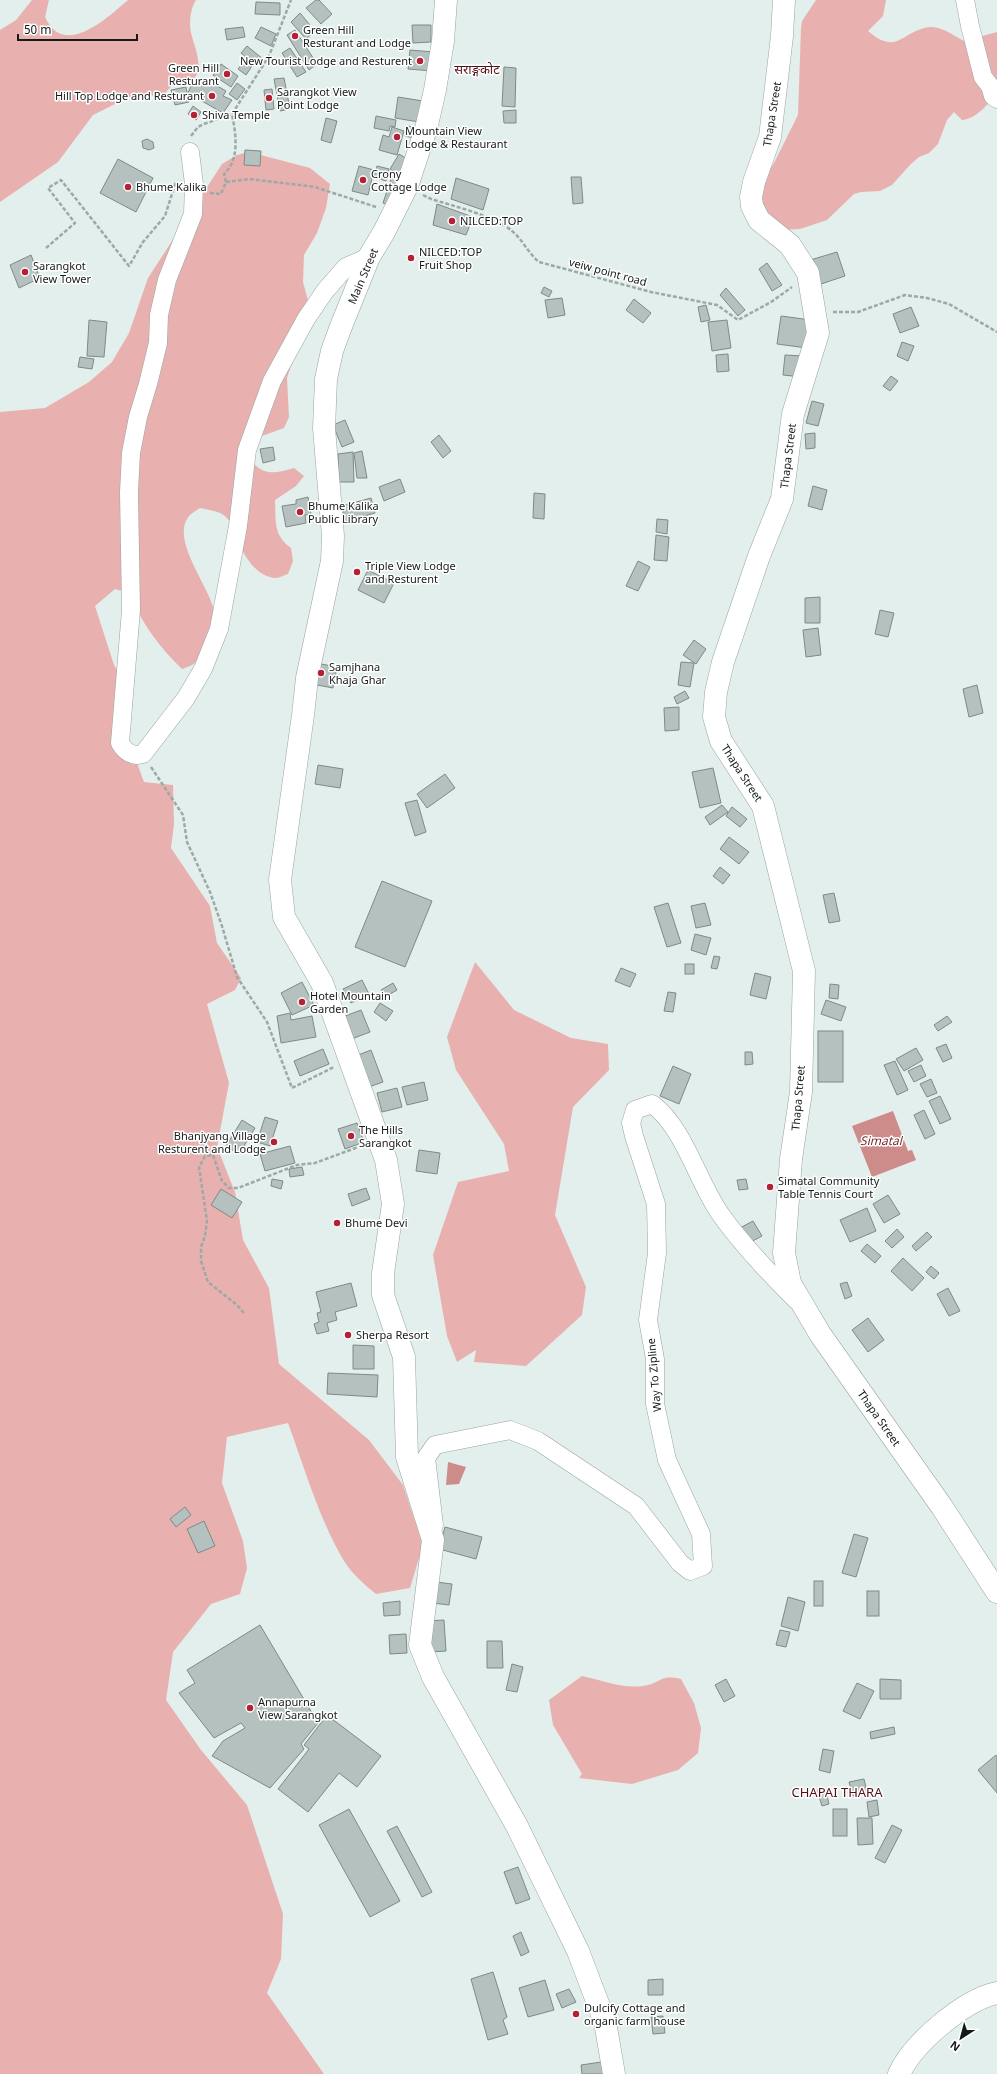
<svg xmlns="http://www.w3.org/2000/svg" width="997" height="2074" viewBox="0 0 997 2074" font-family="Georgia,'Noto Sans Devanagari',serif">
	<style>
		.green { fill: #e8b1af }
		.water { fill: #cd8b8a }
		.building { fill: #b4c1be; stroke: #7e8a87 }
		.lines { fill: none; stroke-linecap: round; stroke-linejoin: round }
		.minor-casing { stroke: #98a4a1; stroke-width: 19 }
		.tertiary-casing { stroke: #98a4a1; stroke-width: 23 }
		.path { stroke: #9ea9a6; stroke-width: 2.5; stroke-dasharray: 4 2; stroke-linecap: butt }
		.minor { stroke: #fff; stroke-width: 18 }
		.tertiary { stroke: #fff; stroke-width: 22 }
		.poi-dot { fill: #b42134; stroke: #fff; stroke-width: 1.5 }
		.labels { text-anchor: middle; stroke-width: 3; stroke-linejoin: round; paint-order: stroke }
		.poi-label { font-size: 11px; fill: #151a19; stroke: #fff; text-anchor: start }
		.street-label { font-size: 11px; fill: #151a19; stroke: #fff }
		.water-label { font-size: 12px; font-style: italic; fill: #7b2b2f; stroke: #fff }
		.quarter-label { font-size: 13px; fill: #550f16; stroke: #fff }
	</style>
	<rect width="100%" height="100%" fill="#e2efec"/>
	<!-- green -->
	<g class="green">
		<path d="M32,0h17l-4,17c19,42 62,1 83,-17h68c-6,9 -7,23 -5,33 3,13 17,42 -3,49 -4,1 -9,0 -13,0l-9,10 -2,7 -17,-5 -18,3 -36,18 -35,47 -58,40v-172l16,-10z"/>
		<path d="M816,0h70l-3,16 -15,15c30,26 34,-1 62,-4 12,-1 26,10 36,15l9,-4 22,-6v62c-9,10 -21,25 -35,26l-8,-8 -7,8 -9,24 -9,9 -10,4 -9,8 -18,20 -12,6 -19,1 -7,2 -27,26 -27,9 -22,1 -20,-33 3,-13 13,-21 24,-48 3,-87 1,-7z"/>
		<path d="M249,152l61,16 20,16 -4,24 -9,25 -13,22 -1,27 7,26 -23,70 2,39 -5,11 -25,9 -10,21c13,18 25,16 45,10l10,8 -8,10 -21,14c1,21 -2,35 16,48l2,13 -5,13c-4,1 -9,4 -12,4 -19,0 -33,-23 -38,-38 -3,-8 -6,-17 -12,-23 -6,-6 -17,-7 -26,-9 -3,2 -7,4 -10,7 -23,25 25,76 26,105 1,7 -5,16 -8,22 -6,16 -10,22 -26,27 -23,-22 -41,-47 -53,-76l-14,-4 -20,17 19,59 19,32 -4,44 15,41 29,3 1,39 -3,24 39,58 7,37 24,35 -6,12 -28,14 22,79 -12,64 18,45 8,48 26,48 10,76 90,76 34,45 20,60 -13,43 -34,6c-11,-9 -24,-20 -32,-33 -25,-42 -39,-92 -56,-138l-61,14 -5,46 21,58 4,27 -7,26 -29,10 -38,48 -7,48 35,50 46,55 36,109 -2,45 -14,34 57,81h-324v-1662l45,-4 44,-26 23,-20 17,-29 19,-55 74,-114 15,-9z"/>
		<polygon points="475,962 514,1010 571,1038 608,1044 609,1070 573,1107 555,1215 586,1287 582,1315 526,1366 474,1362 476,1350 457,1362 447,1336 433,1255 458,1182 509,1171 504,1144 456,1070 447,1037"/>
		<path d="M582,1676c19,4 41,13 61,10 18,-2 16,-12 38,-7l13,24 7,25 -3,25 -20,17 -46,14 -53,-6 3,-4 -29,-49 -4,-25z"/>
	</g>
	<!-- water -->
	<g class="water">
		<polygon points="893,1111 908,1151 912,1150 916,1160 872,1177 852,1126"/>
		<polygon points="448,1462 466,1467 459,1484 446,1485"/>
	</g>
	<!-- building -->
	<g class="building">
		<polygon points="316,0 319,0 332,14 321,24 306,8"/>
		<polygon points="256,2 280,3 280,15 255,14"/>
		<polygon points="300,13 315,31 306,39 291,22"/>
		<polygon points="412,25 431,25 431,42 413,43"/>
		<polygon points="243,27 245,37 227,40 225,29"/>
		<polygon points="261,27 276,34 271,46 255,38"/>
		<polygon points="295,30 317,64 309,70 287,35"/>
		<polygon points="247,46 263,59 257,66 241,53"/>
		<polygon points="290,48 306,72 297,77 282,53"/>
		<polygon points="410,50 434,52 433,71 408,69"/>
		<polygon points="245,60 252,66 246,75 238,69"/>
		<polygon points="221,64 238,76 231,87 213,75"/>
		<polygon points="504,67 516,68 515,107 502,106"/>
		<polygon points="284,78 290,109 280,111 274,79"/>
		<polygon points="209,81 226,91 223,96 232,100 223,113 188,93 192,83"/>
		<polygon points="237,83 245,89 237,100 229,94"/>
		<polygon points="186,87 189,102 175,105 171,90"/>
		<polygon points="272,89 274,109 266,110 264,90"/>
		<polygon points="398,97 423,101 419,122 395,118"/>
		<polygon points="193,106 201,112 196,120 188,114"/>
		<polygon points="516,110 516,123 504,123 503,111"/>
		<polygon points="376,116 396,120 395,127 390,126 389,131 374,128"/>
		<polygon points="326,118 337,121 331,143 321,140"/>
		<polygon points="408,126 420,129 418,139 405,136"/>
		<polygon points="392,127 404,131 397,155 379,150 383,135 389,137"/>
		<polygon points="147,139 153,142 154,148 149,150 143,148 142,141"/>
		<polygon points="245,150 261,151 260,166 244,165"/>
		<polygon points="399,154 409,160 400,175 390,169"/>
		<polygon points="118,159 153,178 136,212 100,193"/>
		<polygon points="359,166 374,170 368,195 352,191"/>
		<polygon points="377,166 389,169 386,181 374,177"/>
		<polygon points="392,176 400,178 391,206 383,203"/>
		<polygon points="571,177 581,177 583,203 573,204"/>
		<polygon points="456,178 489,189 483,210 451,199"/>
		<polygon points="437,204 473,217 466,235 433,225"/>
		<polygon points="837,252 845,276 815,286 807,261"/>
		<polygon points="31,255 40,278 19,288 10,265"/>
		<polygon points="767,263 782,285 772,291 759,269"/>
		<polygon points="544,287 552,291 549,297 541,293"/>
		<polygon points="726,288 745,310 738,316 720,295"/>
		<polygon points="562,298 565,315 548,318 545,300"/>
		<polygon points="634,299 651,313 643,323 626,310"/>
		<polygon points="706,305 710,320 701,322 698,307"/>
		<polygon points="911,307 919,326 900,333 893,314"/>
		<polygon points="781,316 811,320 807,348 777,344"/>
		<polygon points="89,320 107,322 104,357 87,356"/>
		<polygon points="727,320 731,348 712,351 708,322"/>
		<polygon points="902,342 914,346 908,361 897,356"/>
		<polygon points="728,354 729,371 717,372 716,355"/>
		<polygon points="785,355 803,356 802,377 783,375"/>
		<polygon points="80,357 94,359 92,369 78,367"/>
		<polygon points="891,376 898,381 890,391 883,386"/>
		<polygon points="812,401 824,404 818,426 806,423"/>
		<polygon points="345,420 354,442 342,447 333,425"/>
		<polygon points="815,433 815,448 806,449 805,434"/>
		<polygon points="439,435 451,451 443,458 431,442"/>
		<polygon points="273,447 275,460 263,463 260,449"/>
		<polygon points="362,451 367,478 357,478 354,453"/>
		<polygon points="353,452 354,482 339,482 338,454"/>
		<polygon points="400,479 405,492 384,501 379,487"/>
		<polygon points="813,486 827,490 822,510 808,506"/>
		<polygon points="534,493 545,494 544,519 533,518"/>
		<polygon points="308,497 311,514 305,515 306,523 286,527 282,506 296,504 296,500"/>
		<polygon points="371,498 375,513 346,521 342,506"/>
		<polygon points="657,519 668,520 667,534 656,532"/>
		<polygon points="656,535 669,537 667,561 654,560"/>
		<polygon points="638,561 650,567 638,591 626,586"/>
		<polygon points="368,570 394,583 384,603 358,590"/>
		<polygon points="820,597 820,623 805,623 805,598"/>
		<polygon points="880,610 894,613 888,637 875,634"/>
		<polygon points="818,628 821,655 806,657 803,630"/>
		<polygon points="694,640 706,649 696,664 683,655"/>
		<polygon points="681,662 694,663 690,687 678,685"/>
		<polygon points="316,663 337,667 333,688 312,684"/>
		<polygon points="977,685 983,713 969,717 963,689"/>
		<polygon points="685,691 689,698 677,704 674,697"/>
		<polygon points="679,707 679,730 665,731 664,708"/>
		<polygon points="318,765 343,769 340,788 315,784"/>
		<polygon points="713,768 721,803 700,808 692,772"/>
		<polygon points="445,774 455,788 427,808 417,794"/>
		<polygon points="417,800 426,832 415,836 405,803"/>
		<polygon points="722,805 728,812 710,825 705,817"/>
		<polygon points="732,807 747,819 740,827 726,816"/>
		<polygon points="729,837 749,852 739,864 720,849"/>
		<polygon points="720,867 730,875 723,884 713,876"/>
		<polygon points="382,881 432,901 405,967 355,947"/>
		<polygon points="834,893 840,921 829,923 823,895"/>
		<polygon points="668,903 681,943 667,947 654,907"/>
		<polygon points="705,903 711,925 696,928 691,906"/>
		<polygon points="695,934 711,938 706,955 691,950"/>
		<polygon points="714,956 720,957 717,969 711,968"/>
		<rect x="685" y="964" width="9" height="10"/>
		<polygon points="621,968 636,974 630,987 615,981"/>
		<polygon points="755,973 771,977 766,999 750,995"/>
		<polygon points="362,980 369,994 351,1003 343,989"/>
		<polygon points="302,982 314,1005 292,1015 281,993"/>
		<polygon points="393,983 397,990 385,997 381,990"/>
		<polygon points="830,984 839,985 838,999 829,998"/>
		<polygon points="668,992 676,993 673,1012 664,1011"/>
		<polygon points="826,1000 846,1007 841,1021 821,1014"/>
		<polygon points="380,1003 393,1011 386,1021 374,1012"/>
		<polygon points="361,1010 370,1032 349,1040 340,1018"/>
		<polygon points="290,1013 291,1020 312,1016 316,1037 281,1043 277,1016"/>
		<polygon points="947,1016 952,1022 938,1031 934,1025"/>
		<rect x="818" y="1031" width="25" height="51"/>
		<polygon points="946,1044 952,1058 943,1062 936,1048"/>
		<polygon points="916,1048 923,1060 904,1071 896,1059"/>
		<polygon points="323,1049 329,1064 300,1076 294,1061"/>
		<polygon points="371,1050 383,1082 366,1088 353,1057"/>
		<polygon points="745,1052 752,1052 753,1064 745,1065"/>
		<polygon points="895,1061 908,1090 897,1095 884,1065"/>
		<polygon points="921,1065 926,1076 914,1082 908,1071"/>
		<polygon points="673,1066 691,1074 679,1104 660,1096"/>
		<polygon points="931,1079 937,1093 927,1097 920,1084"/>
		<polygon points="424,1082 428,1100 407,1105 402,1087"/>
		<polygon points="397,1088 402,1107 382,1112 377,1093"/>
		<polygon points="940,1096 951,1119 940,1124 929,1101"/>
		<polygon points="924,1110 935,1134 925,1139 914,1115"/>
		<polygon points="265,1117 278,1121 270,1146 257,1142"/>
		<polygon points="242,1120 255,1128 239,1154 226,1146"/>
		<polygon points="357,1123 364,1142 345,1149 338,1129"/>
		<polygon points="290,1146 295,1163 265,1171 260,1154"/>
		<polygon points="419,1150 440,1153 437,1174 416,1171"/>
		<polygon points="302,1167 304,1175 290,1177 289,1169"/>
		<polygon points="272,1179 283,1181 281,1189 271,1186"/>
		<polygon points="746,1179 748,1189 739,1190 737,1180"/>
		<polygon points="366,1188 370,1199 352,1206 348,1194"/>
		<polygon points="221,1189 242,1202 232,1218 211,1205"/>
		<polygon points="888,1195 900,1214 884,1223 873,1204"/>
		<polygon points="867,1208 876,1231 850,1242 840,1220"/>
		<polygon points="753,1221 762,1236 747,1244 738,1229"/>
		<polygon points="897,1229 904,1237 892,1248 885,1241"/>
		<polygon points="927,1232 932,1237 916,1251 912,1246"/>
		<polygon points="867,1244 881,1256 875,1263 861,1251"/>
		<polygon points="903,1258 924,1278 912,1291 891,1271"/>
		<polygon points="931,1266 939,1273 934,1279 926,1272"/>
		<polygon points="847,1282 852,1296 845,1299 840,1284"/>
		<polygon points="351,1283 357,1306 335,1312 337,1320 327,1323 329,1331 317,1334 314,1324 319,1322 317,1313 321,1312 316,1292"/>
		<polygon points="948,1288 960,1311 949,1316 937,1294"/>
		<polygon points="868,1318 884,1340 868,1352 852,1330"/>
		<polygon points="353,1345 374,1346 374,1369 353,1369"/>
		<polygon points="328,1373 378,1375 377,1397 327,1394"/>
		<polygon points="185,1507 191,1515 176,1527 170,1519"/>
		<polygon points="204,1521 215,1546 198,1553 187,1529"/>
		<polygon points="445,1527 482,1537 476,1559 439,1549"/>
		<polygon points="854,1534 868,1538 856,1577 842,1573"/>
		<rect x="814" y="1581" width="9" height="25"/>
		<polygon points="436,1582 452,1584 449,1605 433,1603"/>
		<rect x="867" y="1591" width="12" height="25"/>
		<polygon points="788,1597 805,1602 798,1631 781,1626"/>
		<polygon points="400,1601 400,1615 384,1616 383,1603"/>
		<polygon points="444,1620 446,1651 429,1652 427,1621"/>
		<polygon points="260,1625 318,1723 301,1744 304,1749 270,1788 212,1756 223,1741 245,1728 241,1723 214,1738 179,1693 195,1683 187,1670"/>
		<polygon points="780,1630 790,1632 786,1647 776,1645"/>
		<polygon points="406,1634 407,1653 390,1654 389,1635"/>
		<polygon points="487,1641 502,1641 503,1668 487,1668"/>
		<polygon points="512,1664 523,1667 517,1692 506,1690"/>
		<polygon points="726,1679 735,1696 724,1702 715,1685"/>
		<polygon points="880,1679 901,1680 901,1699 880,1699"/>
		<polygon points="857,1683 874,1691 860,1719 843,1711"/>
		<polygon points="327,1715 381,1756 357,1787 339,1773 308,1812 278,1789 309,1749 304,1745"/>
		<polygon points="894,1727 895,1734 871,1739 870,1732"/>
		<polygon points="823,1749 834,1751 830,1773 819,1770"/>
		<polygon points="996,1755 997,1757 997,1793 978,1770"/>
		<polygon points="864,1779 867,1792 853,1796 849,1782"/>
		<polygon points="825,1788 829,1804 822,1806 817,1790"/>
		<polygon points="877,1800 879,1815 869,1817 867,1802"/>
		<polygon points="349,1809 400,1901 370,1917 319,1825"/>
		<rect x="833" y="1809" width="14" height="27"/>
		<polygon points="857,1818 872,1818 873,1844 858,1845"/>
		<polygon points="892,1825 902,1830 885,1863 875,1858"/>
		<polygon points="397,1826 432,1892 422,1897 387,1831"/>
		<polygon points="518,1867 530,1899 516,1904 504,1872"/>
		<polygon points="521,1932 529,1952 521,1956 513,1936"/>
		<polygon points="493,1972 507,2017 503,2020 508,2034 488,2040 471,1979"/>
		<polygon points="663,1979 663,1995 648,1995 648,1980"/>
		<polygon points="545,1980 554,2010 528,2017 519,1988"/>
		<polygon points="569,1989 576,2002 562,2008 556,1994"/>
		<polygon points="663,2016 665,2033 653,2034 651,2017"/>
		<polygon points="601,2062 603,2074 582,2074 581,2065"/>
	</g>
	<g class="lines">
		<defs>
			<g id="minor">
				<polyline points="965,0 970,26 983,77 990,86 993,96 997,99"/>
				<path d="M190,152l4,32 -1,30 -26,66 -8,35 -1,28 -10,41 -10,33 -7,36 -2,39 2,118 -11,133c5,9 13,14 23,11l43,-56 17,-29 16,-40 19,-103 9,-76 25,-69 34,-62 19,-28 21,-24 23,-10"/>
				<path d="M434,1525l-8,-67 9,-13 75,-15 28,11 98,65 44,57 10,8 13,-5 -2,-32 -34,-74 -12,-56v-45l-7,-39 9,-67 -1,-49 -22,-68 -3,-13 4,-13 17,-6c32,23 46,79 69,111 22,31 49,59 75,85"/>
			</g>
			<g id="tertiary">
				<polyline points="446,0 443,41 435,90 426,129 407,186 384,232 369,257 340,329 332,351 326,379 324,428 333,536 332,561 307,678 303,715 280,880 284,917 322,983 386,1160 393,1204 383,1273 383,1295 404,1357 407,1457 433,1540 420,1645 433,1677 517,1826 578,1951 605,2022 614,2074"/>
				<polyline points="784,0 782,36 770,137 754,182 751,197 752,206 759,220 790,245 808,273 818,333 793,414 782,499 759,556 723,662 716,692 714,717 721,741 763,806 804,971 801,1092 791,1159 784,1253 790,1283 820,1334 942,1507 997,1592"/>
				<path d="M899,2074c14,-31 65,-74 98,-81"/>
			</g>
		</defs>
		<!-- minor casing -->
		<use href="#minor" class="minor-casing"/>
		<!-- tertiary casing -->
		<use href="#tertiary" class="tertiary-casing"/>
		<!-- path -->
		<g class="path">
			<polyline points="191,136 198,127 204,124 232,114 269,56 291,0"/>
			<path d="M226,182l-2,-8c16,-15 12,-39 8,-60"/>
			<polyline points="210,193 221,194 226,182 250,179 315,187 376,207"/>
			<path d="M423,195l8,4c22,7 64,17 81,32 11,9 16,22 27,31l112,30 66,13 21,15 33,-18 21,-15"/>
			<polyline points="46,248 75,223 48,188 61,180 129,266 143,242 165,216 176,181"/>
			<polyline points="833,312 858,312 905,295 927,298 949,304 997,332"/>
			<polyline points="151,767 183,815 187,842 210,892 222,926 237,977 267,1022 292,1088 334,1067"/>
			<polyline points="244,1313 237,1305 208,1282 201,1261 201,1247 205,1236 207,1221 199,1167 205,1156 213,1155 222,1181 229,1188 238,1188 297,1165 315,1163 361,1146"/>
		</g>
		<!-- minor -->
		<use href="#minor" class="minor"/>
		<!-- tertiary -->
		<use href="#tertiary" class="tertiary"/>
	</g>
	<!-- markers -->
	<g class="poi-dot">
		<circle cx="295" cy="36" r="4"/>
		<circle cx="420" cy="61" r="4"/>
		<circle cx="227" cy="74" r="4"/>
		<circle cx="212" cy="96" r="4"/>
		<circle cx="269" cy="98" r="4"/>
		<circle cx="194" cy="115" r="4"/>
		<circle cx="397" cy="137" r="4"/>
		<circle cx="363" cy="180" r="4"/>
		<circle cx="128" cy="187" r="4"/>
		<circle cx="452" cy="221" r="4"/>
		<circle cx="411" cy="258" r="4"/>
		<circle cx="25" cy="272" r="4"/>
		<circle cx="300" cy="512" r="4"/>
		<circle cx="357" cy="572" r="4"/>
		<circle cx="321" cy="673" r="4"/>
		<circle cx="302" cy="1002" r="4"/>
		<circle cx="351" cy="1136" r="4"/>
		<circle cx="274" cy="1142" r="4"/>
		<circle cx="770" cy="1187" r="4"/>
		<circle cx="337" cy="1223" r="4"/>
		<circle cx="348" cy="1335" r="4"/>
		<circle cx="250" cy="1708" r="4"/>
		<circle cx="576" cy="2014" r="4"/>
	</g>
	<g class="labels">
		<!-- poi labels -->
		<g class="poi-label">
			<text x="303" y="34">Green Hill<tspan x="303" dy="13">Resturant and Lodge</tspan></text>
			<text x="412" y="65" text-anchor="end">New Tourist Lodge and Resturent</text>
			<text x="219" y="72" text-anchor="end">Green Hill<tspan x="219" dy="13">Resturant</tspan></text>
			<text x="277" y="96">Sarangkot View<tspan x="277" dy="13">Point Lodge</tspan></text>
			<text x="204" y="100" text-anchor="end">Hill Top Lodge and Resturant</text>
			<text x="202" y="119">Shiva Temple</text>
			<text x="405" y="135">Mountain View<tspan x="405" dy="13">Lodge &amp; Restaurant</tspan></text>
			<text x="371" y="178">Crony<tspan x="371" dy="13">Cottage Lodge</tspan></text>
			<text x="136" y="191">Bhume Kalika</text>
			<text x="460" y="225">NILCED:TOP</text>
			<text x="419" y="256">NILCED:TOP<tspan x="419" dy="13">Fruit Shop</tspan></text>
			<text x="33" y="270">Sarangkot<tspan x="33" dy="13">View Tower</tspan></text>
			<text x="308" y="510">Bhume Kalika<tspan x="308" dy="13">Public Library</tspan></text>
			<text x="365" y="570">Triple View Lodge<tspan x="365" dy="13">and Resturent</tspan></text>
			<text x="329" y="671">Samjhana<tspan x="329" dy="13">Khaja Ghar</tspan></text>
			<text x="310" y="1000">Hotel Mountain<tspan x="310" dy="13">Garden</tspan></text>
			<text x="359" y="1134">The Hills<tspan x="359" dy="13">Sarangkot</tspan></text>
			<text x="266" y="1140" text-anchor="end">Bhanjyang Village<tspan x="266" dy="13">Resturent and Lodge</tspan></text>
			<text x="778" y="1185">Simatal Community<tspan x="778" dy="13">Table Tennis Court</tspan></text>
			<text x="345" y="1227">Bhume Devi</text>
			<text x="356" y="1339">Sherpa Resort</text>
			<text x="258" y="1706">Annapurna<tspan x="258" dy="13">View Sarangkot</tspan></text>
			<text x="584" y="2012">Dulcify Cottage and<tspan x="584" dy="13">organic farm house</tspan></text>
		</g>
		<!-- street labels -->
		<g class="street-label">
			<text transform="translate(772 114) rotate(-81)" y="4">Thapa Street</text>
			<text transform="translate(608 272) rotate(15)" y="4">veiw point road</text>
			<text transform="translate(363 276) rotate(-67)" y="4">Main Street</text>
			<text transform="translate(788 456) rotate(-83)" y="4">Thapa Street</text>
			<text transform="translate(742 773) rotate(57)" y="4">Thapa Street</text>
			<text transform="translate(798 1098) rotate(-85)" y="4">Thapa Street</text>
			<text transform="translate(654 1375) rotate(-95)" y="4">Way To Zipline</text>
			<text transform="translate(879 1418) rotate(55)" y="4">Thapa Street</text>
		</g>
		<!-- water labels -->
		<g class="water-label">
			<text x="881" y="1145">Simatal</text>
		</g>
		<!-- quarter labels -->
		<g class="quarter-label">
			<text x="477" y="74">सराङ्गकोट</text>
			<text x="837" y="1797">CHAPAI THARA</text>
		</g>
	</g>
	<!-- north arrow -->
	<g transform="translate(961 2038) rotate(216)" stroke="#ffffff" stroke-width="3" paint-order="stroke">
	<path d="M0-3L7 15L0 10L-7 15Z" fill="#151a19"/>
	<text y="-6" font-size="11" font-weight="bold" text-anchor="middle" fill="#151a19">N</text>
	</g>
	<!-- scale -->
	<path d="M18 34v6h119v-6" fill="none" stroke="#151a19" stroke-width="2"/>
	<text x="24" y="34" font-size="12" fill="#151a19" stroke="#ffffff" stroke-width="3" paint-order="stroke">50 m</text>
</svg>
